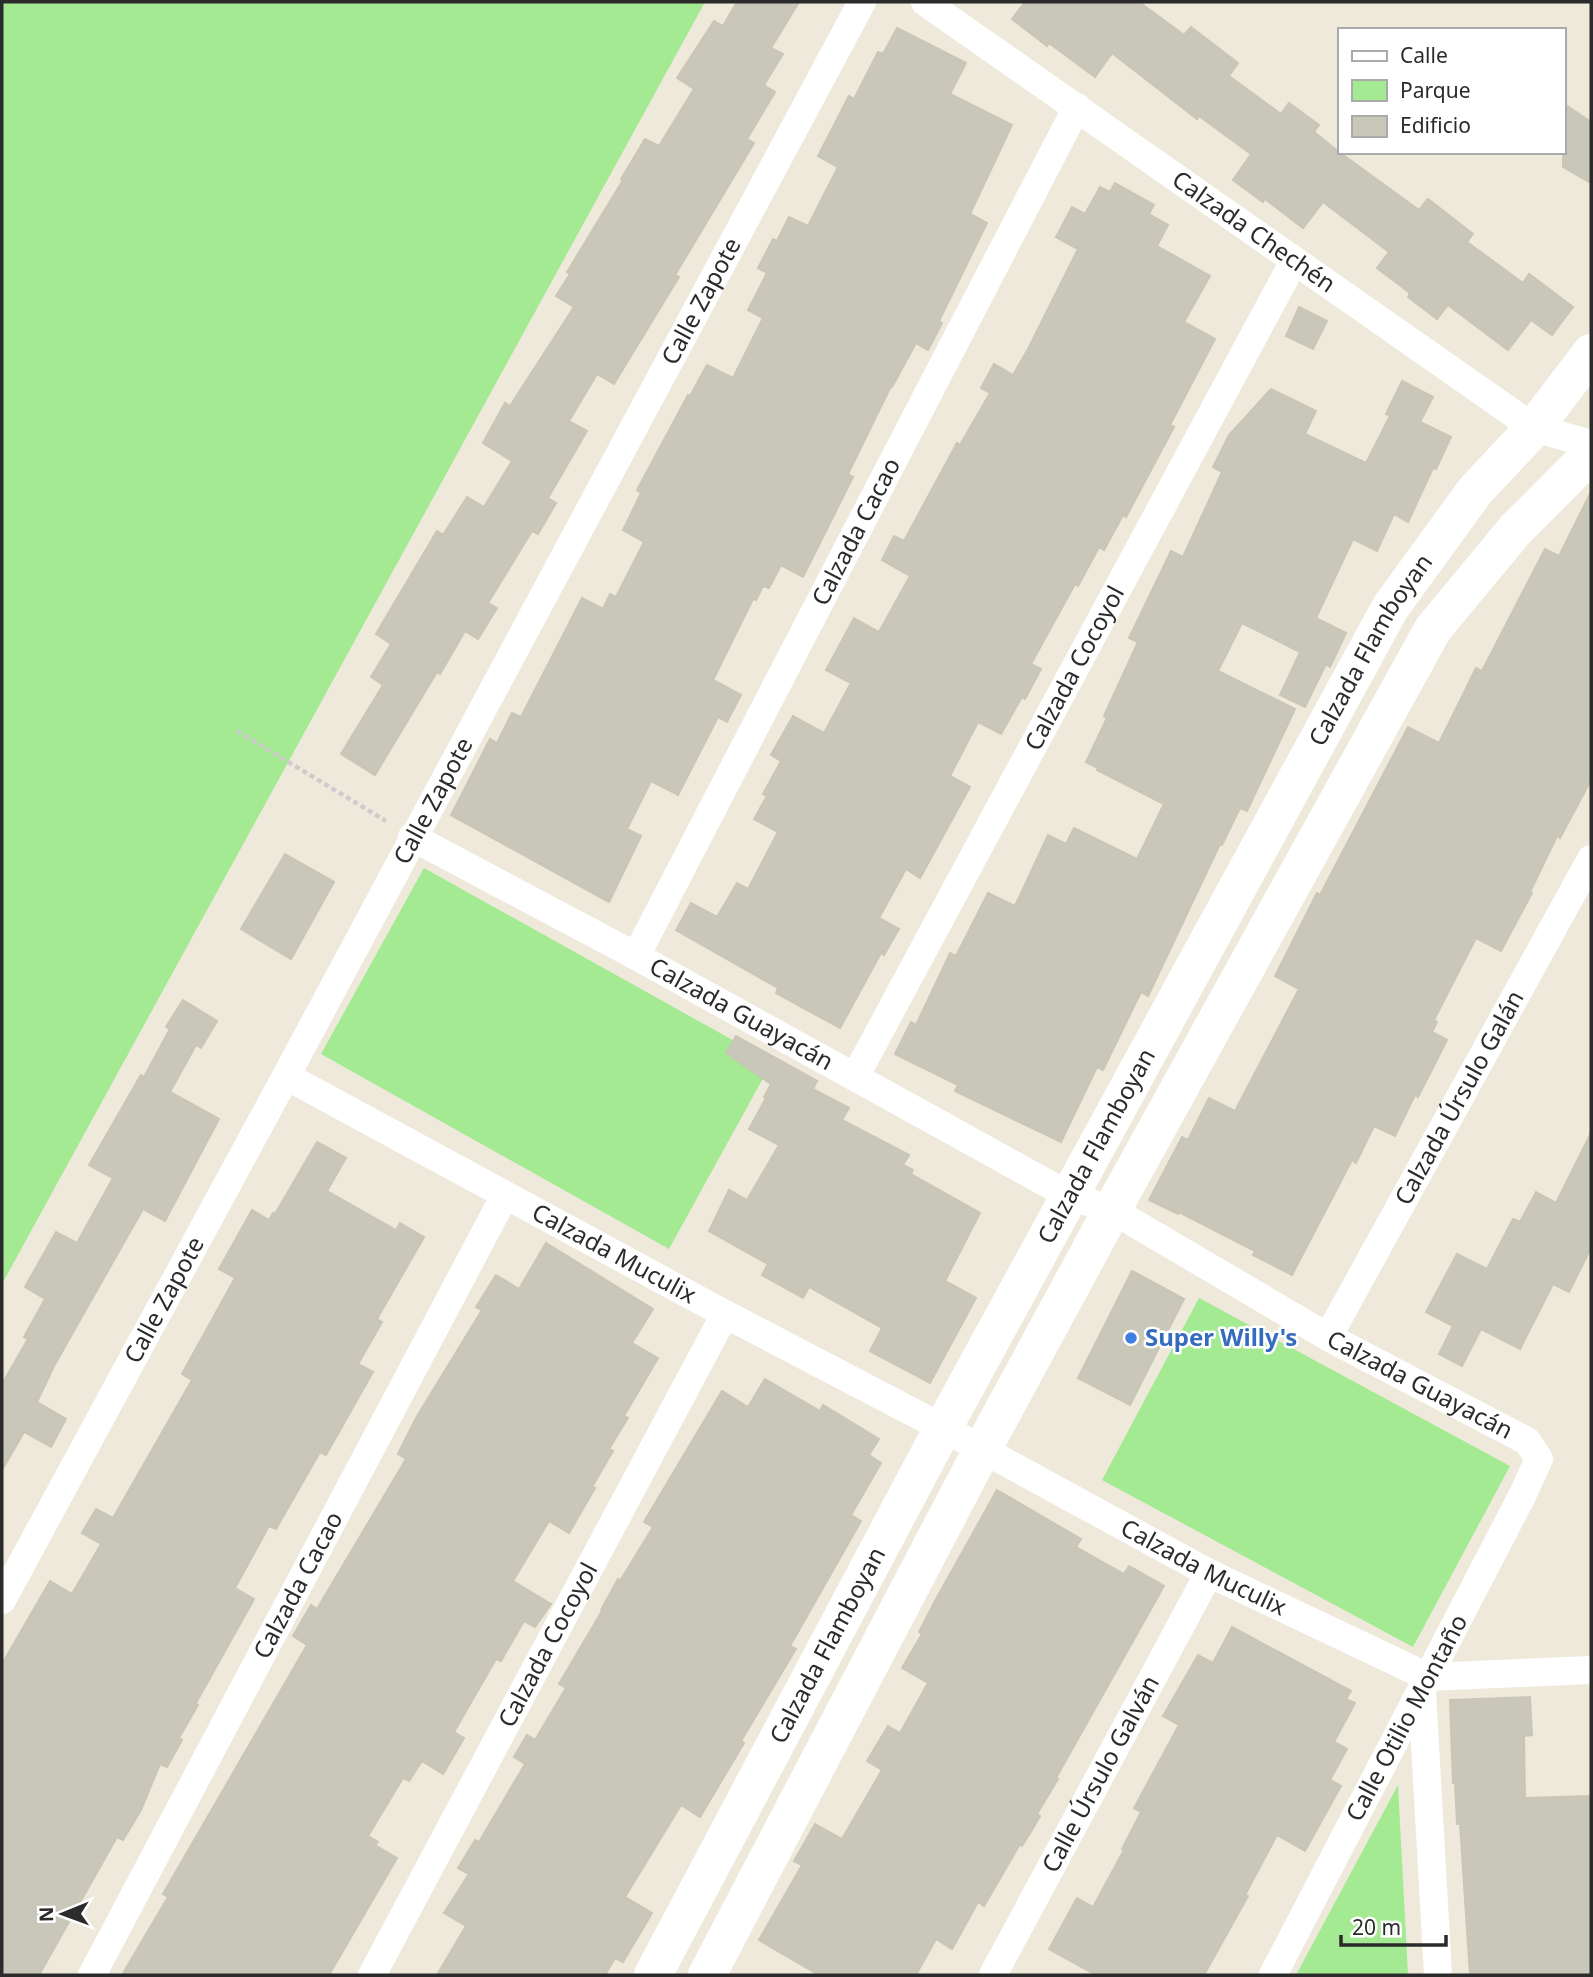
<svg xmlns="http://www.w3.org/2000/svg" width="1593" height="1977" viewBox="0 0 1593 1977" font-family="'Noto Sans',sans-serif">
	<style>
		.green { fill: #a3ea92 }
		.building { fill: #c9c7ba; stroke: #cac6b5; stroke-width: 2 }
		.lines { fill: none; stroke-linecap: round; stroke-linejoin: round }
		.path { stroke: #ccc; stroke-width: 4.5; stroke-dasharray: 5 3.5; stroke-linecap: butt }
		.street { stroke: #fff; stroke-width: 28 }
		.secondary { stroke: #fff; stroke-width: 38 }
		.shop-dot { fill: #3f7fe0; stroke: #fff; stroke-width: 2.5 }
		.labels { text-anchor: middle; stroke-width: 5; stroke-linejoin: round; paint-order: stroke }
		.street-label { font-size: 24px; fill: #2b2b2b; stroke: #fff }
		.shop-label { font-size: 24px; font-weight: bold; fill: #366cbe; stroke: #fff; text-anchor: start }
	</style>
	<rect width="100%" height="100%" fill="#eee9db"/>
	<!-- green -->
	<g class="green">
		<polygon points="2,2 705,2 2,1284"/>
		<polygon points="424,868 772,1062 669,1249 321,1054"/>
		<polygon points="1199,1298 1510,1466 1413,1647 1102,1480"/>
		<polygon points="1398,1785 1408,1975 1296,1975"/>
	</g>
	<!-- building -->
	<g class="building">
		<polygon points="737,2 799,2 771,48 783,54 764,85 775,92 747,139 754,143 675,275 679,277 614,384 597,374 569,421 587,431 548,498 556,503 538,534 532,531 488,603 497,608 478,639 465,631 440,674 437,672 375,775 341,754 383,685 371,677 391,644 376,634 437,531 443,535 467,497 484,507 512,461 483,443 505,403 510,406 574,307 556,296 570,274 567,272 623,180 621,179 645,139 659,146 694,89 677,78 714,21 723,26"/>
		<polygon points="1025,2 1139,2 1184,35 1191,27 1238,63 1229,76 1281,114 1289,103 1319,125 1314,132 1339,152 1419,210 1428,199 1473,234 1467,242 1523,283 1529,274 1573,307 1552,335 1531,320 1508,350 1448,305 1437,319 1408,297 1410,293 1377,268 1389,252 1323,202 1303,228 1265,199 1263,202 1233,180 1251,154 1199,116 1197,119 1112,53 1095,77 1049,43 1047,46 1012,19"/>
		<polygon points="897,28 966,63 950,94 1012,125 970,214 987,223 939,321 942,323 928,350 916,343 892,387 891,386 848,474 853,477 803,577 781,565 769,588 763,586 756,600 753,599 713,680 741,695 727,722 718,717 678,795 651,781 627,829 641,836 609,902 451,815 490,739 497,743 512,713 521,717 582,598 603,609 610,594 616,597 644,542 623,530 641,493 637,490 688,395 690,396 707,365 733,378 763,318 748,310 767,273 758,268 773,239 777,241 789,217 808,226 838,167 818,156 849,96 854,99 878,52 883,54"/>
		<polygon points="1563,103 1591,122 1591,183 1563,167"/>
		<polygon points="1115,183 1154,205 1149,214 1168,225 1157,246 1210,276 1184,322 1215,339 1170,425 1174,427 1126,517 1123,515 1104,550 1099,547 1078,586 1075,584 1031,664 1041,669 1025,699 1022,697 1001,734 978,722 950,776 970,787 920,878 906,869 879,918 899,929 884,955 881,953 840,1028 776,993 778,988 676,930 691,903 717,917 737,883 748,889 778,832 754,819 767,796 763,794 781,761 771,755 793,716 824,733 851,683 826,670 854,618 879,632 910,576 882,560 894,536 904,541 957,443 960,445 990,393 981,388 994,364 1013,375 1028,349 1078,249 1056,237 1072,207 1085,214 1100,187 1110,192"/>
		<polygon points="1299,307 1327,321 1313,349 1286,336"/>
		<polygon points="1402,381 1433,397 1420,422 1451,437 1436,469 1433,468 1408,522 1394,514 1377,551 1353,539 1316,618 1346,633 1330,667 1326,664 1305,707 1280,695 1300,652 1242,623 1218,671 1295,709 1247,811 1240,808 1222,845 1220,844 1148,996 1141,992 1103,1070 1097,1067 1061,1142 955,1091 958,1085 895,1054 911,1022 916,1025 950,953 956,956 988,893 1015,906 1048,835 1066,844 1074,828 1137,859 1164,804 1097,770 1098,768 1086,762 1107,718 1104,716 1138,642 1129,638 1171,551 1183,557 1222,472 1213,467 1229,435 1271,389 1316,411 1305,434 1366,463 1390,416 1386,414"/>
		<polygon points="1591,492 1591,780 1560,838 1557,836 1530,892 1532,893 1501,951 1476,938 1434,1020 1437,1022 1432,1032 1447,1040 1418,1097 1415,1095 1395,1136 1374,1126 1356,1163 1352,1160 1292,1275 1253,1255 1255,1251 1179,1212 1178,1214 1149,1200 1182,1137 1188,1140 1209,1098 1235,1111 1299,989 1275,976 1317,893 1320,895 1408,727 1439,743 1476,668 1482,671 1545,549 1559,556"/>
		<polygon points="285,854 334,882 291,959 241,929"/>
		<polygon points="183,1000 217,1021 201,1048 196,1045 170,1092 219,1119 165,1221 143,1209 54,1366 37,1402 66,1419 51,1447 24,1432 2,1470 2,1384 28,1339 24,1337 45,1299 25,1287 56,1232 77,1243 113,1178 89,1165 141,1075 144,1077 170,1029 166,1027"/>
		<polygon points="736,1036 817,1081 813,1089 849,1108 842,1120 909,1155 903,1165 913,1170 911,1174 980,1213 945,1281 976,1298 930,1383 870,1351 882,1328 809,1287 803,1298 762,1275 768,1264 709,1231 729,1190 747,1200 779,1145 749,1129 766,1098 764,1097 771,1084 726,1053"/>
		<polygon points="1591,1133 1591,1248 1569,1292 1553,1284 1520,1349 1481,1329 1462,1366 1439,1354 1453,1326 1426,1312 1457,1254 1487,1269 1513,1219 1520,1222 1536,1192 1556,1203"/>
		<polygon points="317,1142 346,1158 327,1191 396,1230 400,1223 424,1237 377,1319 382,1322 358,1364 373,1372 326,1455 320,1452 276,1529 269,1526 235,1588 254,1599 196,1703 198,1705 179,1738 182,1740 167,1767 160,1764 141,1810 123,1840 117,1837 39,1975 2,1975 2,1664 50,1581 72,1594 101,1544 82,1533 96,1509 113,1518 192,1380 182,1374 235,1278 219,1269 252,1210 269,1220 273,1213 275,1214"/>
		<polygon points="546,1243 653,1309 632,1343 658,1358 624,1416 628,1418 609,1449 613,1451 592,1487 595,1488 569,1533 549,1521 513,1581 551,1604 535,1627 524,1621 501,1661 496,1659 454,1732 464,1738 443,1774 422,1761 409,1781 403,1778 368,1836 378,1842 375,1845 397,1858 329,1975 122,1975 168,1897 163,1894 307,1645 293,1636 311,1605 317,1609 406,1459 398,1454 416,1418 482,1310 476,1307 496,1275 519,1289"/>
		<polygon points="1132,1271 1184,1299 1130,1405 1078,1378"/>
		<polygon points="765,1379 820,1411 823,1405 879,1439 869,1455 881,1463 851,1515 861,1521 790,1646 796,1649 741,1741 744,1743 700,1817 681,1805 625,1897 652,1913 623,1962 615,1958 605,1975 437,1975 466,1926 444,1913 469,1874 458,1868 475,1840 479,1842 525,1764 514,1757 527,1735 535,1740 566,1688 559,1684 602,1611 601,1610 618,1579 620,1581 653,1527 644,1522 722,1391 748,1407"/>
		<polygon points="997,1490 1081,1539 1076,1547 1124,1574 1129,1566 1164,1586 1056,1778 1058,1779 1037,1814 1040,1816 1032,1830 1022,1846 1020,1844 984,1906 978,1902 952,1949 936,1939 916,1975 819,1975 759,1940 802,1865 794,1861 815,1824 842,1839 882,1770 867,1761 888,1726 900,1733 928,1683 902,1668 922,1634 919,1632 935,1601"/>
		<polygon points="1232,1627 1351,1691 1346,1699 1355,1703 1334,1742 1347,1749 1330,1780 1341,1786 1305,1851 1277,1835 1245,1895 1248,1896 1204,1975 1096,1975 1049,1949 1077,1898 1093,1907 1124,1850 1122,1849 1141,1812 1134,1808 1179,1725 1163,1716 1198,1655 1213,1663"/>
		<polygon points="1530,1697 1532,1735 1524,1736 1525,1798 1591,1796 1591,1975 1470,1975 1460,1824 1457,1824 1455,1783 1453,1783 1450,1700"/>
	</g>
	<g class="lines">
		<!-- path -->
		<polyline class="path" points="237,731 386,821"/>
		<!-- street -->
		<g class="street">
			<path id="s1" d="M925,2l609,426 57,16"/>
			<path id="s2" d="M412,837l224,119 434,240 42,14 216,127 199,104 12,18 -17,37 -249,479"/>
			<path id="s3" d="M636,956l441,-849"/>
			<path id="s4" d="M286,1076l439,238 218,114 266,145 219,104 163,-7"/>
			<path id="s5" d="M855,1077l439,-816"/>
			<path id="s6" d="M1328,1337l263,-478"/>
			<path id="s7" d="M2,1600l284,-524 576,-1074"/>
			<polyline points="1422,1691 1438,1975"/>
			<path id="s8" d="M92,1975l413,-780"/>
			<path id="s9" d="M372,1975l353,-661"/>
			<path id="s10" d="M993,1975l216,-402"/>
		</g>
		<!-- secondary -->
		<g class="secondary">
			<path id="s11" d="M653,1975l290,-547 447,-820 85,-117 59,-63 57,-75"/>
			<polyline points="707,1975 982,1450 1112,1210 1433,629 1515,530 1591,454"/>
		</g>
	</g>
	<!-- markers -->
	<circle class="shop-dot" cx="1131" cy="1338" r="7"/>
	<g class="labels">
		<!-- street labels -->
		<g class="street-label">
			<text dy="8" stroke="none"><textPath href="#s1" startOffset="401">Calzada Chechén</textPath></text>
			<text dy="8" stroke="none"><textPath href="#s7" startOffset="1475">Calle Zapote</textPath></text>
			<text dy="8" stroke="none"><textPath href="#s3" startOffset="478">Calzada Cacao</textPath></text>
			<text dy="8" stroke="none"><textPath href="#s11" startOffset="1507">Calzada Flamboyan</textPath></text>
			<text dy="8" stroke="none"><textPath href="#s5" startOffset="464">Calzada Cocoyol</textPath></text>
			<text dy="8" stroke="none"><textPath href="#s7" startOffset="908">Calle Zapote</textPath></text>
			<text dy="8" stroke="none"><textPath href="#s2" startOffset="374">Calzada Guayacán</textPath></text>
			<text dy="8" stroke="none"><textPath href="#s6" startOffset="273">Calzada Úrsulo Galán</textPath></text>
			<text dy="8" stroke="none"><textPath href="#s11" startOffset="940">Calzada Flamboyan</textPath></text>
			<text dy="8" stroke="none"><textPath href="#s4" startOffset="373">Calzada Muculix</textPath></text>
			<text dy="8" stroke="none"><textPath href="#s7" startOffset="341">Calle Zapote</textPath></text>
			<text dy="8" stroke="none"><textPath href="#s2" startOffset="1148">Calzada Guayacán</textPath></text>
			<text dy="8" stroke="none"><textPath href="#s4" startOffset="1041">Calzada Muculix</textPath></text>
			<text dy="8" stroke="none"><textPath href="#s8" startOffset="441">Calzada Cacao</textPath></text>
			<text dy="8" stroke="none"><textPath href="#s9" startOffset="374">Calzada Cocoyol</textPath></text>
			<text dy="8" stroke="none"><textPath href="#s11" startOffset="373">Calzada Flamboyan</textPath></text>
			<text transform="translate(1407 1718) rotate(-62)" y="8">Calle Otilio Montaño</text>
			<text dy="8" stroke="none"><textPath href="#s10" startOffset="228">Calle Úrsulo Galván</textPath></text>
		</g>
		<!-- shop labels -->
		<g class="shop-label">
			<text x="1145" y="1346">Super Willy's</text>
		</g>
	</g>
	<!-- border -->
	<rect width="1593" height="1977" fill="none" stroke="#2b2b2b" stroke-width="7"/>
	<!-- legend -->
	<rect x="1338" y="28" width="228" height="126" fill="#ffffff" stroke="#aaaaaa" stroke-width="2"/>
	<rect x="1352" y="51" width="35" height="10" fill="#ffffff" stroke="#aaaaaa" stroke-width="2"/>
	<text x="1400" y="63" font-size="21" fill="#2b2b2b">Calle</text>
	<rect x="1352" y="80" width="35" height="21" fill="#a3ea92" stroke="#aaaaaa" stroke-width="2"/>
	<text x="1400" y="98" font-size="21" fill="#2b2b2b">Parque</text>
	<rect x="1352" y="116" width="35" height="21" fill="#c9c7ba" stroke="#aaaaaa" stroke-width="2"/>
	<text x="1400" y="133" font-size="21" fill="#2b2b2b">Edificio</text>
	<!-- north arrow -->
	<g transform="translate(63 1914) rotate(269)" stroke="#ffffff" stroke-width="5" paint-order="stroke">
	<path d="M0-5L12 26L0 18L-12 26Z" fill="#2b2b2b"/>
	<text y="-10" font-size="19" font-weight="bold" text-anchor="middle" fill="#2b2b2b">N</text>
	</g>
	<!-- scale -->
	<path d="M1341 1935v10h105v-10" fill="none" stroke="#2b2b2b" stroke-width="3.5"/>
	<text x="1352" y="1935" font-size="21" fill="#2b2b2b" stroke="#ffffff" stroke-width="5" paint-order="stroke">20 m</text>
</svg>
